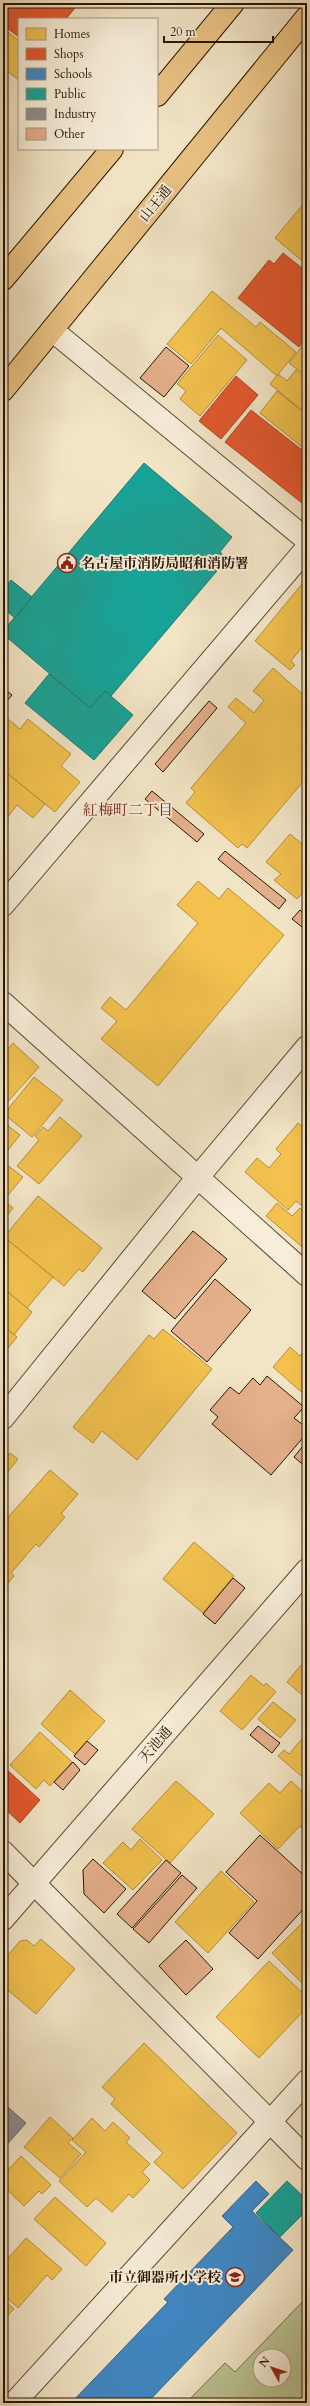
<svg xmlns="http://www.w3.org/2000/svg" width="310" height="2406" viewBox="0 0 310 2406" font-family="Cardo,'Noto Serif JP',serif">
	<style>
		.green { fill: #bcc494; stroke: #726c4a; fill-rule: evenodd }
		.homes { fill: #f2c14e; stroke: #b58d37 }
		.shops { fill: #e4572e; stroke: #ac4320 }
		.schools { fill: #3f88c5; stroke: #38658a }
		.public { fill: #17a398; stroke: #1c786b }
		.industry { fill: #8d8d92; stroke: #6f6966 }
		.building { fill: #e5b08c; stroke: #281401 }
		.lines { fill: none; stroke-linecap: round; stroke-linejoin: round }
		.minor-casing { stroke: #5a4832; stroke-width: 24 }
		.major-casing { stroke: #281401; stroke-width: 24 }
		.minor { stroke: #f7eeda; stroke-width: 22 }
		.major { stroke: #e9c283; stroke-width: 22 }
		.labels { text-anchor: middle; stroke-width: 4; stroke-linejoin: round; paint-order: stroke }
		.street-label { font-size: 14px; fill: #281401; stroke: #f7eeda }
		.poi-label { font-size: 14px; font-weight: bold; fill: #281401; stroke: #f7eeda; text-anchor: start }
		.neighbourhood-label { font-size: 15px; fill: #7a1f14; stroke: #f7eeda }
	</style>
	<rect width="100%" height="100%" fill="#f2e5c6"/>
	<filter id="stains"><feTurbulence type="fractalNoise" baseFrequency=".005" numOctaves="4"/><feColorMatrix values="0 0 0 0 .2 0 0 0 0 .09 0 0 0 0 .02 0 0 0 .5 -.17"/></filter>
	<radialGradient id="worn" r=".72"><stop offset=".6" stop-color="#630" stop-opacity="0"/><stop offset="1" stop-color="#630" stop-opacity=".3"/></radialGradient>
	<!-- green -->
	<path class="green" d="M307,2297v106h-121l39,-40 10,9zM260,2356h24v24h-24z"/>
	<!-- homes -->
	<g class="homes">
		<polygon points="3,28 19,41 19,80 3,68"/>
		<polygon points="305,202 307,204 307,265 275,238"/>
		<polygon points="212,291 256,327 260,322 296,352 277,376 221,328 191,364 167,344"/>
		<polygon points="218,335 247,360 200,416 180,399 186,391 177,384"/>
		<polygon points="307,340 307,377 289,363"/>
		<polygon points="296,370 307,380 307,415 270,384 278,374 287,381"/>
		<polygon points="277,391 307,415 307,451 260,413"/>
		<polygon points="307,583 307,641 291,661 295,665 290,670 255,641 302,584"/>
		<polygon points="273,668 307,698 307,777 247,848 242,844 238,848 186,803 195,792 191,788 246,723 228,707 236,698 254,713 264,700 253,691"/>
		<polygon points="3,715 20,729 28,719 71,754 61,766 80,782 55,812 3,770"/>
		<polygon points="3,770 45,804 33,818 17,805 3,823"/>
		<polygon points="290,834 307,848 307,896 303,893 297,899 274,880 281,874 266,862"/>
		<polygon points="198,881 219,899 228,888 284,935 158,1086 101,1039 117,1021 101,1008 110,997 126,1010 198,923 177,905"/>
		<polygon points="13,1043 39,1067 3,1107 3,1055"/>
		<polygon points="34,1077 63,1100 32,1137 4,1114"/>
		<polygon points="60,1117 82,1136 39,1184 17,1166 39,1140 35,1136 43,1127 48,1131"/>
		<polygon points="3,1122 20,1135 3,1156"/>
		<polygon points="298,1123 307,1130 307,1210 296,1201 288,1210 245,1172 257,1158 269,1168 281,1154 276,1149"/>
		<polygon points="3,1162 23,1177 8,1195 3,1191"/>
		<polygon points="38,1196 102,1248 83,1272 79,1269 64,1286 4,1237"/>
		<polygon points="3,1200 13,1208 3,1221"/>
		<polygon points="277,1203 292,1216 300,1208 307,1214 307,1251 266,1216"/>
		<polygon points="4,1237 53,1277 27,1308 3,1288"/>
		<polygon points="3,1288 32,1312 14,1335 3,1326"/>
		<polygon points="3,1326 17,1337 3,1354"/>
		<polygon points="163,1329 212,1369 137,1460 102,1431 93,1443 73,1427 149,1335 154,1339"/>
		<polygon points="290,1347 300,1356 307,1347 307,1397 273,1367"/>
		<polygon points="10,1453 18,1459 3,1478 3,1462"/>
		<polygon points="50,1470 78,1494 61,1514 65,1517 39,1547 36,1544 11,1573 14,1576 3,1589 3,1523"/>
		<polygon points="194,1542 234,1576 203,1613 163,1579"/>
		<polygon points="301,1665 307,1670 307,1699 287,1682"/>
		<polygon points="251,1675 264,1686 266,1683 276,1692 242,1730 220,1711"/>
		<polygon points="70,1690 105,1721 75,1754 41,1724"/>
		<polygon points="273,1702 296,1720 280,1738 258,1719"/>
		<polygon points="40,1732 72,1762 50,1786 44,1780 36,1789 10,1765"/>
		<polygon points="307,1733 307,1781 278,1756 284,1750 289,1754"/>
		<polygon points="176,1781 214,1814 170,1863 132,1829"/>
		<polygon points="291,1781 307,1796 307,1834 300,1826 278,1849 240,1813 269,1783 280,1793"/>
		<polygon points="140,1839 162,1860 133,1890 103,1863 123,1842 131,1850"/>
		<polygon points="221,1871 254,1902 208,1953 175,1922"/>
		<polygon points="307,1918 307,1988 272,1953"/>
		<polygon points="41,1939 75,1969 36,2014 3,1986 3,1961 20,1941 27,1940 34,1946"/>
		<polygon points="269,1961 307,1997 307,2007 259,2058 216,2017"/>
		<polygon points="144,2043 237,2133 183,2189 154,2162 163,2153 111,2104 115,2099 102,2087"/>
		<polygon points="50,2117 73,2138 68,2143 81,2154 60,2178 24,2147"/>
		<polygon points="92,2118 105,2131 113,2122 130,2138 126,2142 150,2164 142,2172 150,2180 133,2198 129,2194 112,2212 96,2198 87,2207 59,2181 86,2152 72,2140"/>
		<polygon points="21,2156 51,2185 42,2194 39,2191 24,2206 3,2186 3,2175"/>
		<polygon points="55,2197 106,2243 86,2266 34,2219"/>
		<polygon points="26,2238 62,2269 52,2280 47,2275 18,2308 3,2294 3,2264"/>
		<polygon points="3,2299 14,2309 3,2320"/>
	</g>
	<!-- shops -->
	<g class="shops">
		<polygon points="3,3 79,3 66,19 19,19 19,37 3,25"/>
		<polygon points="307,182 307,193 302,188"/>
		<polygon points="283,253 307,272 307,337 299,347 238,298 269,260 274,264"/>
		<polygon points="236,376 258,395 221,439 199,421"/>
		<polygon points="251,410 307,454 307,507 225,442"/>
		<polygon points="5,1768 40,1800 20,1823 3,1807 3,1770"/>
	</g>
	<!-- schools -->
	<polygon class="schools" points="256,2181 269,2194 252,2211 293,2250 147,2403 71,2403 168,2302 164,2299 233,2227 222,2216"/>
	<!-- public -->
	<g class="public">
		<polygon points="144,463 232,537 220,552 227,559 111,696 105,691 90,708 3,634 3,631"/>
		<polygon points="11,580 32,597 15,618 3,608 3,590"/>
		<polygon points="49,674 90,708 105,691 133,715 94,760 25,703"/>
		<polygon points="287,2181 307,2200 307,2210 280,2237 256,2213"/>
	</g>
	<!-- industry -->
	<polygon class="industry" points="3,2103 26,2123 3,2149"/>
	<!-- building -->
	<g class="building">
		<polygon points="166,347 189,366 164,397 140,378"/>
		<polygon points="3,688 12,695 6,702 3,700"/>
		<polygon points="209,701 217,708 163,772 155,764"/>
		<polygon points="152,791 204,834 197,842 145,799"/>
		<polygon points="225,851 286,900 279,909 218,859"/>
		<polygon points="300,910 307,916 307,931 292,919"/>
		<polygon points="193,1231 227,1259 175,1319 142,1291"/>
		<polygon points="215,1279 251,1310 207,1362 171,1331"/>
		<polygon points="267,1376 304,1407 294,1418 307,1428 307,1433 271,1475 212,1424 218,1417 210,1410 230,1387 239,1394 253,1378 260,1385"/>
		<polygon points="307,1441 307,1468 294,1457"/>
		<polygon points="233,1578 245,1588 215,1624 203,1614"/>
		<polygon points="258,1726 280,1743 272,1753 250,1735"/>
		<polygon points="87,1741 98,1750 85,1765 74,1756"/>
		<polygon points="73,1762 80,1770 63,1790 54,1782"/>
		<polygon points="260,1835 307,1878 307,1905 258,1959 229,1933 257,1901 226,1872"/>
		<polygon points="93,1859 126,1889 104,1913 84,1894 83,1870"/>
		<polygon points="166,1860 181,1873 132,1928 117,1914"/>
		<polygon points="182,1875 197,1888 149,1943 133,1929"/>
		<polygon points="186,1940 213,1969 186,1995 159,1966"/>
	</g>
	<g class="lines">
		<defs>
			<g id="minor">
				<polyline points="52,330 307,540"/>
				<polyline points="3,905 307,548"/>
				<polyline points="3,1003 307,1275"/>
				<polyline points="3,1418 198,1177 307,1047"/>
				<polyline points="3,1852 307,2159"/>
				<polyline points="3,1919 307,1570"/>
				<polyline points="14,2403 307,2081"/>
			</g>
			<g id="major">
				<polyline points="157,95 233,3"/>
				<polyline points="3,279 112,149"/>
				<polyline points="3,390 307,17"/>
			</g>
		</defs>
		<!-- minor casing -->
		<use href="#minor" class="minor-casing"/>
		<!-- major casing -->
		<use href="#major" class="major-casing"/>
		<!-- minor -->
		<use href="#minor" class="minor"/>
		<!-- major -->
		<use href="#major" class="major"/>
	</g>
	<!-- icons -->
	<defs>
		<symbol id="civic-ring" viewBox="-11 -11 22 22"><circle r="9.5" fill="#f7eeda" stroke="#8f2418" stroke-width="1.5"/><path d="M-.6-6.5H3V-4.5H.6V-3L4-1V1h2V6H-6V1h2V-1L-.6-3ZM-1.2 2.5V6h2.4V2.5Z" fill="#8f2418"/></symbol>
		<symbol id="school-ring" viewBox="-11 -11 22 22"><circle r="9.5" fill="#f7eeda" stroke="#8f2418" stroke-width="1.5"/><path d="M0-5L7-2L0 1L-7-2ZM-4 1L0 2.5L4 1V4Q0 6-4 4Z" fill="#8f2418"/></symbol>
	</defs>
	<g fill-rule="evenodd">
		<use href="#civic-ring" x="56" y="552" width="22" height="22"/>
		<use href="#school-ring" x="224" y="2266" width="22" height="22"/>
	</g>
	<g class="labels">
		<!-- street labels -->
		<g class="street-label">
			<text transform="translate(155 203) rotate(-51)" y="5">山王通</text>
			<text transform="translate(155 1744) rotate(-49)" y="5">天池通</text>
		</g>
		<!-- poi labels -->
		<g class="poi-label">
			<text x="81" y="568">名古屋市消防局昭和消防署</text>
			<text x="221" y="2282" text-anchor="end">市立御器所小学校</text>
		</g>
		<!-- neighbourhood labels -->
		<g class="neighbourhood-label">
			<text x="128" y="815">紅梅町二丁目</text>
		</g>
	</g>
	<!-- margin -->
	<rect width="310" height="2406" fill="none" stroke="#f2e5c6" stroke-width="16"/>
	<rect x="4" y="4" width="302" height="2398" fill="none" stroke="#281401" stroke-width="2"/>
	<rect x="8" y="8" width="294" height="2390" fill="none" stroke="#281401"/>
	<!-- legend -->
	<rect x="18" y="18" width="140" height="132" fill="#f7eeda" stroke="#a49783"/>
	<rect x="26" y="28" width="20" height="12" fill="#f2c14e" stroke="#a49783"/>
	<text x="54" y="38" font-size="12" fill="#281401">Homes</text>
	<rect x="26" y="48" width="20" height="12" fill="#e4572e" stroke="#a49783"/>
	<text x="54" y="58" font-size="12" fill="#281401">Shops</text>
	<rect x="26" y="68" width="20" height="12" fill="#3f88c5" stroke="#a49783"/>
	<text x="54" y="78" font-size="12" fill="#281401">Schools</text>
	<rect x="26" y="88" width="20" height="12" fill="#17a398" stroke="#a49783"/>
	<text x="54" y="98" font-size="12" fill="#281401">Public</text>
	<rect x="26" y="108" width="20" height="12" fill="#8d8d92" stroke="#a49783"/>
	<text x="54" y="118" font-size="12" fill="#281401">Industry</text>
	<rect x="26" y="128" width="20" height="12" fill="#e5b08c" stroke="#a49783"/>
	<text x="54" y="138" font-size="12" fill="#281401">Other</text>
	<!-- north arrow -->
	<g transform="translate(272 2368) rotate(309)"><circle r="19" fill="#f7eeda" stroke="#a49783"/>
	<path d="M0-3L7 15L0 10L-7 15Z" fill="#8f2418"/>
	<text y="-6" font-size="11" font-weight="bold" text-anchor="middle" fill="#281401">N</text>
	</g>
	<!-- scale -->
	<path d="M164 36v6h109v-6" fill="none" stroke="#281401" stroke-width="2"/>
	<text x="170" y="36" font-size="12" fill="#281401" stroke="#f7eeda" stroke-width="3" paint-order="stroke">20 m</text>
	<rect width="100%" height="100%" filter="url(#stains)"/>
	<rect width="100%" height="100%" fill="url(#worn)"/>
</svg>
